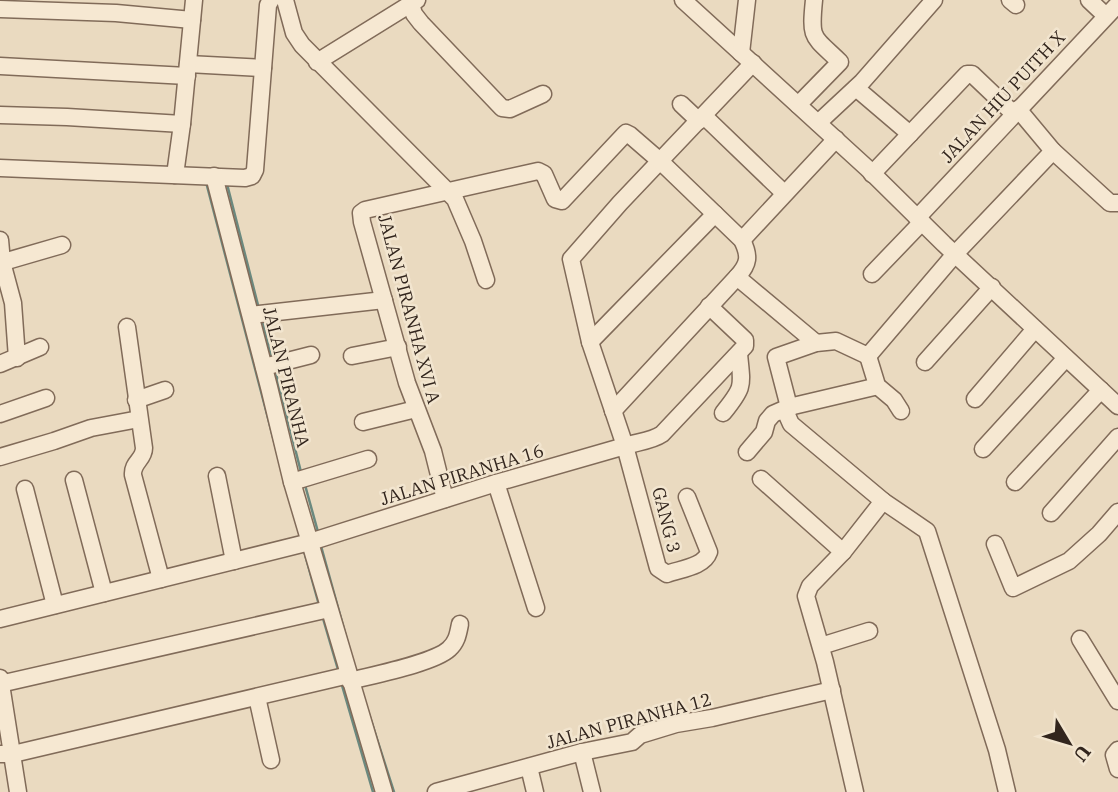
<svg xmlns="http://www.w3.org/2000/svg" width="1118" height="792" viewBox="0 0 1118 792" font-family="'IBM Plex Serif',serif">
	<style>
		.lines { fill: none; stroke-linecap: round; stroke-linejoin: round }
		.stream { stroke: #6b897f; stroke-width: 2.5 }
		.minor-casing { stroke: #816b59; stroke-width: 19 }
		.minor { stroke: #f6e8d2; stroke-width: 16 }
		.labels { text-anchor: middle; stroke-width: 5; stroke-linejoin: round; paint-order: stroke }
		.street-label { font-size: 18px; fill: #32251d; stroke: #f2e5cf }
	</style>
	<rect width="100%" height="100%" fill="#eadac0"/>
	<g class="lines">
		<!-- stream -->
		<g class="stream">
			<polyline points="206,182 279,460"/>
			<polyline points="227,184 259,309"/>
			<polyline points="262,319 272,360"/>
			<polyline points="275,370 301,472"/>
			<polyline points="305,485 318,532"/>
			<polyline points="321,546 350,651"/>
			<polyline points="304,551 319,605"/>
			<polyline points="322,615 339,673"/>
			<polyline points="341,682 373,792"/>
			<polyline points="368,711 394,792"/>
		</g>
		<defs>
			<g id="minor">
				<polyline points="285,0 294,33 302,45 455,199 473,241 486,280"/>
				<polyline points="683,0 867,168 944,244 1118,406"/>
				<polyline points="1010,0 1016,5"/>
				<polyline points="1089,0 1106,16"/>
				<polyline points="411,4 414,14 421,23 502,108 510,109 543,94"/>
				<polyline points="0,9 116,13 192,20"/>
				<polyline points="741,53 747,0"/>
				<polyline points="317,62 417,0"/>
				<polyline points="188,64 263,68"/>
				<polyline points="0,66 187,76"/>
				<polyline points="856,88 910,134"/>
				<polyline points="681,104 699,121"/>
				<path d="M798,105l42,-43c-28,-27 -30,-22 -26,-62"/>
				<polyline points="0,115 67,117 182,124"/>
				<polyline points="704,116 784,193"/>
				<polyline points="818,123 862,82 934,0"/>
				<polyline points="1053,151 1110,203 1118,203"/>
				<polyline points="0,168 245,178 252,176 255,170 268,5 271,0"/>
				<polyline points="872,174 967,74 972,74 1014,114"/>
				<polyline points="175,175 182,124 194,0"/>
				<polyline points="214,176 269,387 292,482 384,792"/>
				<polyline points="917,218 1118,4"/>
				<polyline points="0,240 2,262 13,303 17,358"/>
				<polyline points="742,240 836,139"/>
				<polyline points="0,263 62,245"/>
				<polyline points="872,274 922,222"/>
				<polyline points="737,277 816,343"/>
				<path d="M709,306l36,34v6l-83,88c-10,7 -25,8 -37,12l-35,-104 -19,-83 49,-56 133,-140"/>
				<polyline points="251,315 384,300"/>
				<path d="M127,327l17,121c0,12 -12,14 -11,27l28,104"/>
				<polyline points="590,342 715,214"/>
				<polyline points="352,356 398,347"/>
				<polyline points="925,362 992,287"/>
				<polyline points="0,364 40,347"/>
				<polyline points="264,367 311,355"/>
				<polyline points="875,384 894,400 901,411"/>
				<polyline points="975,399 1035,329"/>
				<polyline points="136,400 165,390"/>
				<path d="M723,413c22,-27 19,-27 16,-59"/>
				<polyline points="0,414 46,398"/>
				<polyline points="363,422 416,409"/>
				<polyline points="983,449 1066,358"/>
				<polyline points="747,452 764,432 767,421 773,414 789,407 874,387 876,382 868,356"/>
				<polyline points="0,457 54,441 91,428 139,419"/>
				<polyline points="217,476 234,561"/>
				<polyline points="761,479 843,552"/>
				<polyline points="74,480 104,593"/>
				<polyline points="292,482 368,459"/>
				<polyline points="1015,482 1101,390"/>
				<polyline points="496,483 536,608"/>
				<polyline points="25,489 55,605"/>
				<path d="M445,499l-12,-48 -26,-68 -45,-161 -1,-9 4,-3 173,-39 6,3 11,25 7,2 61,-65 3,-3 4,2 30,26 82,79c8,16 7,24 -5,37l-124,134"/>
				<polyline points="883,501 927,531 997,750 1007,792"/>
				<polyline points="1051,513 1118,437"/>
				<polyline points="995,544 1013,588 1069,561 1099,534 1118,512"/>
				<path d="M0,619l310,-77 186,-59 129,-37 33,122 9,6c13,-5 37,-7 42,-22l-22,-55"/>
				<polyline points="1080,639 1118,701"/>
				<polyline points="821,646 869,631"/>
				<polyline points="0,678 18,792"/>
				<path d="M350,681c23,-6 84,-18 99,-32 8,-7 9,-15 11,-25"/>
				<polyline points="0,684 329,609"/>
				<polyline points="257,697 271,760"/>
				<polyline points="1118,750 1114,755 1118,769"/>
				<polyline points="582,752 592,792"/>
				<polyline points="0,754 13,754 349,675"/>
				<polyline points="529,767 535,792"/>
				<polyline points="436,792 582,752 632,742 640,735 676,724 712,718 832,690"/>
				<polyline points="855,792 825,662 806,596 810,586 843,552 883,501 791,424 787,415 789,407 776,357 816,343 836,341 868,356 955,254 1053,151 1018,109"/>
			</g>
		</defs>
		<!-- minor casing -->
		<use href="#minor" class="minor-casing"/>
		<!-- minor -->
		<use href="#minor" class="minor"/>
	</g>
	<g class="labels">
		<!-- street labels -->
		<g class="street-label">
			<text transform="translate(1003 97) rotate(-47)" y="6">JALAN HIU PUITH X</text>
			<text transform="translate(409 309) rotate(75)" y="6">JALAN PIRANHA XVI A</text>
			<text transform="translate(286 377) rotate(76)" y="6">JALAN PIRANHA</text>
			<text transform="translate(462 475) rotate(-17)" y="6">JALAN PIRANHA 16</text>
			<text transform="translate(666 520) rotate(76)" y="6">GANG 3</text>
			<text transform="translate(629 721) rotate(-15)" y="6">JALAN PIRANHA 12</text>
		</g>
	</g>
	<!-- north arrow -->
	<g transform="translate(1069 743) rotate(128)" stroke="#f2e5cf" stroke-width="5" paint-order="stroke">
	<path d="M0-5L12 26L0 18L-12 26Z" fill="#32251d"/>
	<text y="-10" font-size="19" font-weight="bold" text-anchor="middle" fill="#32251d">U</text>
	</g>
</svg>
